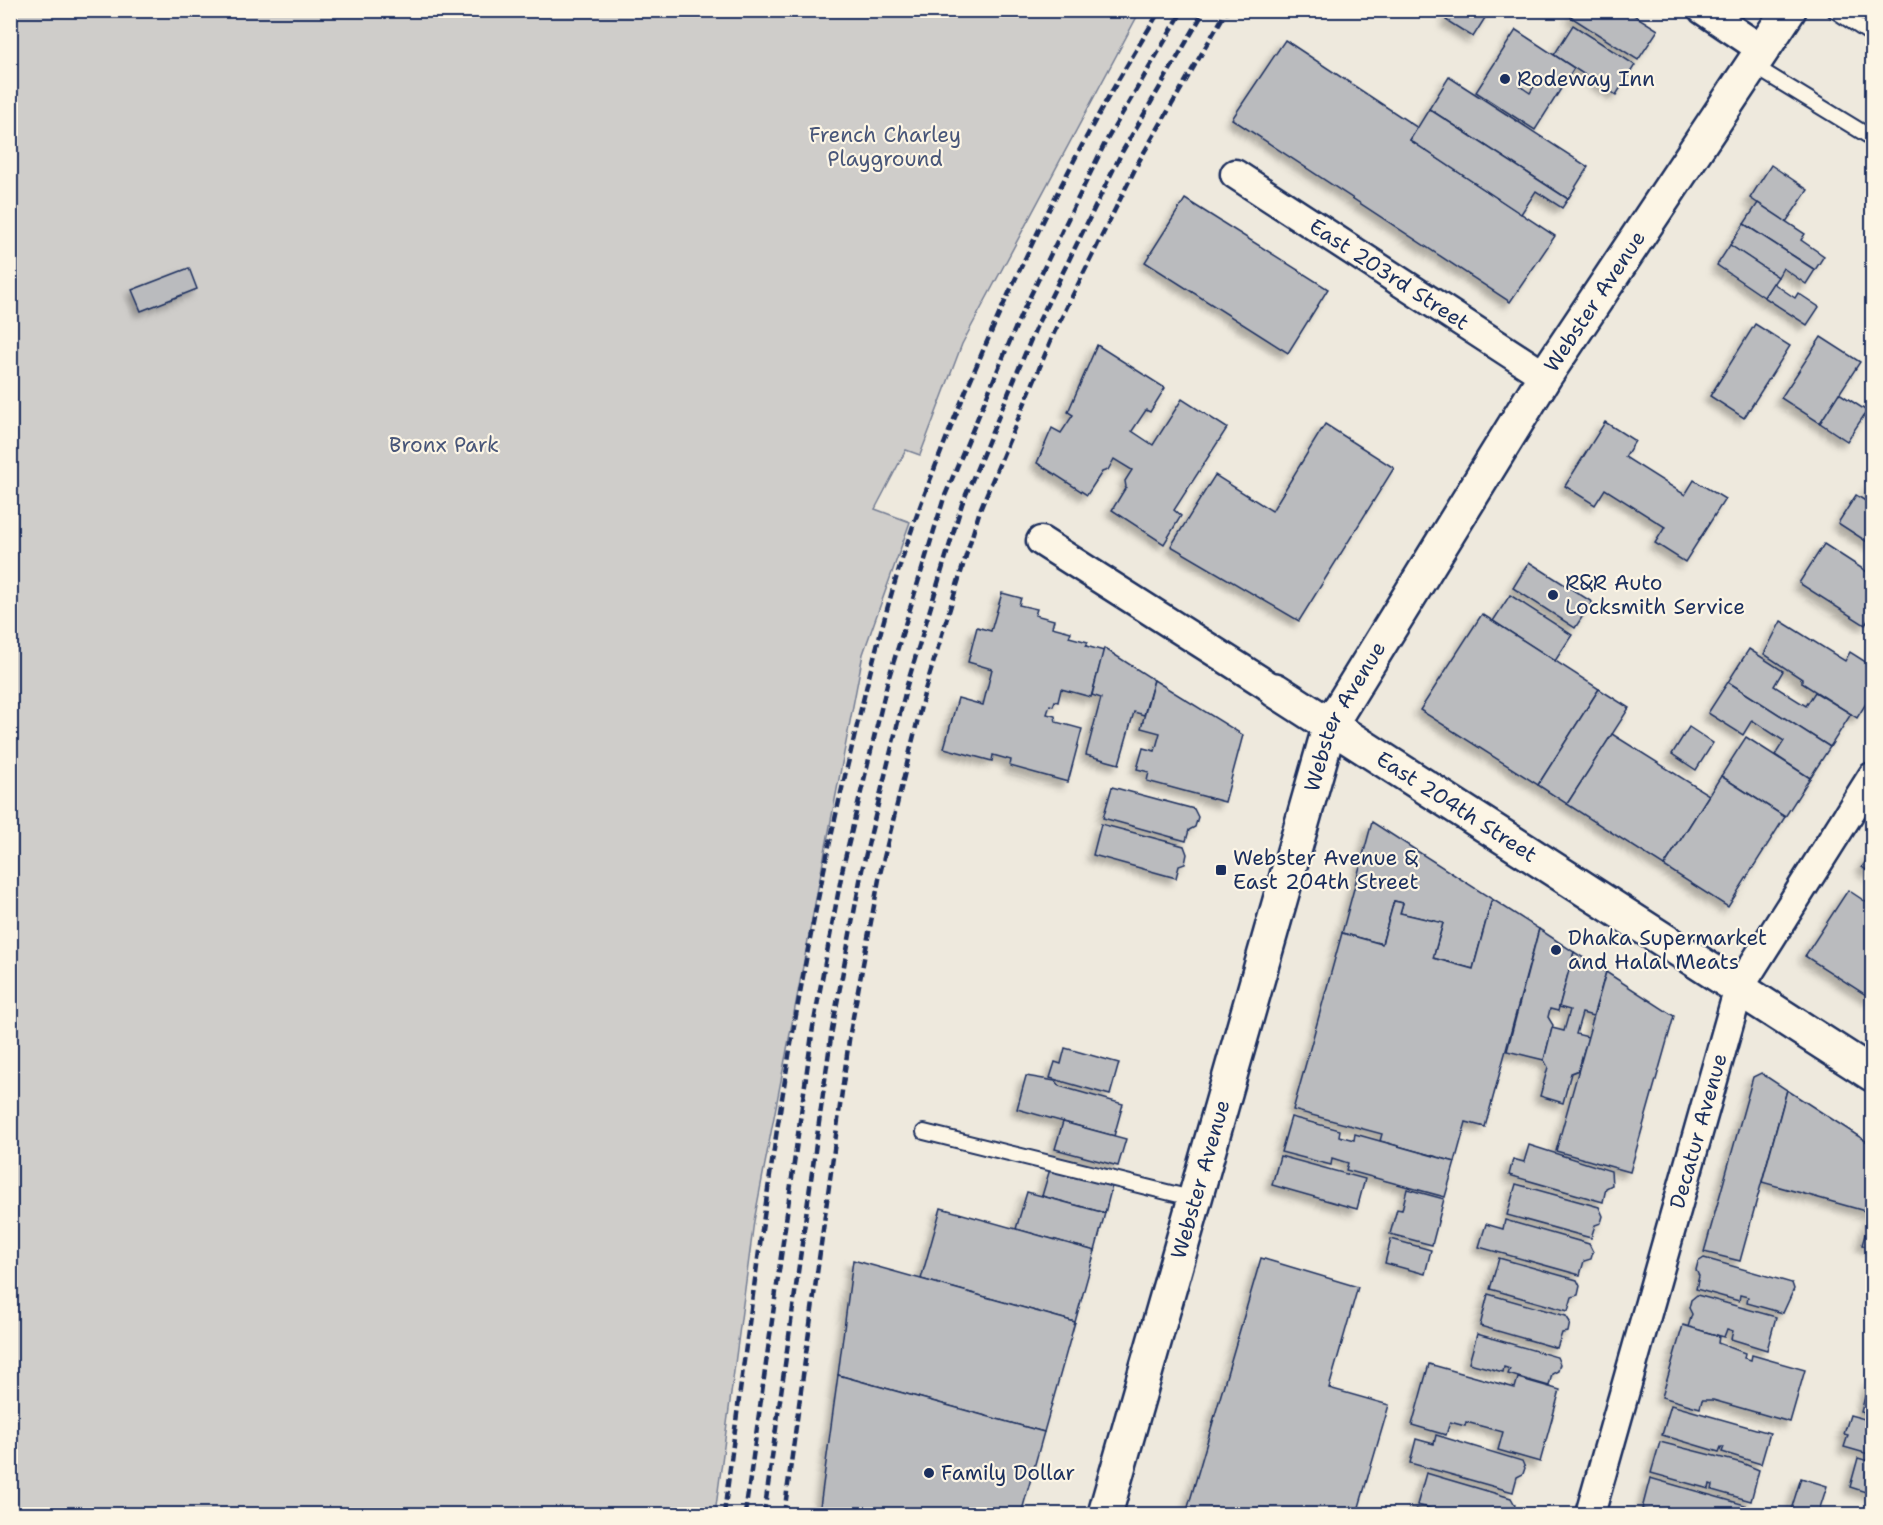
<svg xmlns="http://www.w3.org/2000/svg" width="1883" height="1525" viewBox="0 0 1883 1525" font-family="'Shantell Sans',sans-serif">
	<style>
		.green { fill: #cfcdca; stroke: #757e94; stroke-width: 1.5 }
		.building { fill: #babbbe; stroke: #1b2f5e; stroke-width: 1.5; fill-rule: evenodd; filter: url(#shadow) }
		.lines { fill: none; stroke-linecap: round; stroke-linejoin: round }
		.service-casing { stroke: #1b2f5e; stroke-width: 18 }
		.minor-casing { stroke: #1b2f5e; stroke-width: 33 }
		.secondary-casing { stroke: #1b2f5e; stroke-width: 38 }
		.service { stroke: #fcf5e5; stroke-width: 14 }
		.minor { stroke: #fcf5e5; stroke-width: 28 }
		.secondary { stroke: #fcf5e5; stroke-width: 33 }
		.rail { stroke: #1b2f5e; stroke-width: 4.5; stroke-dasharray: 9 4.5; stroke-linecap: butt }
		.poi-dot { fill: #1b2f5e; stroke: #fcf5e5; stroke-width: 2 }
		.labels { text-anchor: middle; stroke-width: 4.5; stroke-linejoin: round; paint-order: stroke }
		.poi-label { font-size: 21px; fill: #1b2f5e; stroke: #fcf5e5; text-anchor: start }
		.park-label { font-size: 21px; fill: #485679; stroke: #fcf5e5 }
		.street-label { font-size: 21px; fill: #1b2f5e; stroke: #fcf5e5 }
	</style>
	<defs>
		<filter id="shadow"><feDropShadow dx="-5.5" dy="5.5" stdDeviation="3" flood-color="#0004"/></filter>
	</defs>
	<rect width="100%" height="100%" fill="#eee9dd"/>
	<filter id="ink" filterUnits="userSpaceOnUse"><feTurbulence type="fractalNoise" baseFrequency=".0167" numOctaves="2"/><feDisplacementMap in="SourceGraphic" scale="12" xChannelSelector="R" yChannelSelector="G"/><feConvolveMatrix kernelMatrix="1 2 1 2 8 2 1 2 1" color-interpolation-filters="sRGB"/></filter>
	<g filter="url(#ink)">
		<!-- green -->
		<polygon class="green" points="11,11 1140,11 962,344 920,455 906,450 875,509 910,522 863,654 754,1221 715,1514 11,1514"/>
		<!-- building -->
		<g class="building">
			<polygon points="1453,10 1490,10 1473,37 1446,20"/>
			<polygon points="1576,10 1626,10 1658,30 1638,60 1571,17"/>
			<polygon points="1573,25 1635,65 1616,95 1554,55"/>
			<path d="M1516,30l58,38 -39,62 -59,-38zM1527,75l10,7 -7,11 -10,-7z"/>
			<polygon points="1285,40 1418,128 1410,140 1555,236 1510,302 1232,119"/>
			<polygon points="1449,77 1588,167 1568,199 1429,109"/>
			<polygon points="1429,109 1568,199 1562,208 1536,191 1521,214 1410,140"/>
			<polygon points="1771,165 1808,190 1786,222 1750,198"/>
			<polygon points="1185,199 1328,289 1288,353 1145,262"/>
			<polygon points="1758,203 1805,234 1801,240 1824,256 1815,270 1744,224"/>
			<polygon points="1744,224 1815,270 1806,284 1783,268 1778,277 1730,245"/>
			<polygon points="1730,245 1778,277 1764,297 1717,265"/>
			<polygon points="189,268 197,289 141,311 132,290"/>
			<polygon points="1773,283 1795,298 1798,293 1819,307 1807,325 1764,297"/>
			<polygon points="1755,324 1790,346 1744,418 1710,396"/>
			<polygon points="1821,337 1860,362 1820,423 1781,398"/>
			<polygon points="1097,345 1165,388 1150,412 1146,410 1132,431 1153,445 1182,399 1227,428 1174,510 1181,516 1164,544 1112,510 1126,487 1125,481 1132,470 1114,459 1108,470 1102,472 1087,495 1037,463 1052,428 1061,433 1073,415 1068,412"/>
			<polygon points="1839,393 1867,411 1847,441 1820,423"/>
			<polygon points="1605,422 1635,441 1625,457 1685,495 1694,480 1725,499 1685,562 1655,543 1665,527 1605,489 1595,505 1565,486"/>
			<polygon points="1325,424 1394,468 1299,621 1171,546 1215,475 1272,511"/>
			<polygon points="1872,482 1872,496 1867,492"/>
			<polygon points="1856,495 1872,505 1872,545 1838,523"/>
			<polygon points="1824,544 1872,575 1872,614 1865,625 1799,583"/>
			<polygon points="1529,562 1592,602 1575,628 1513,588"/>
			<polygon points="1002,593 1021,598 1019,605 1037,609 1035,615 1054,620 1052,627 1071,632 1069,637 1088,642 1086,646 1104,651 1091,697 1061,689 1058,702 1055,701 1053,706 1050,705 1047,714 1055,716 1056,722 1082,729 1068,782 1010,766 1011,760 993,755 992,761 944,748 958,698 983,705 992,669 968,662 977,627 991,631"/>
			<polygon points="1510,595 1572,635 1555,661 1493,621"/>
			<polygon points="1482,614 1599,689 1538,785 1420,710"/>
			<polygon points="1781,621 1845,661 1850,652 1872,666 1872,694 1857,718 1802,683 1802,679 1764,654"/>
			<polygon points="1104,648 1154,680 1144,715 1134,712 1119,764 1086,755 1101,698 1092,695"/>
			<polygon points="1749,649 1783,671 1774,686 1806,706 1815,692 1851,714 1830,747 1728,682"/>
			<polygon points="1154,680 1243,735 1225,802 1147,781 1149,772 1137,769 1143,748 1155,751 1160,733 1141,728"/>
			<polygon points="1728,682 1830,747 1810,778 1775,755 1784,741 1752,720 1743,735 1708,713"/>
			<polygon points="1599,689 1629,708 1567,804 1538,785"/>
			<polygon points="1689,727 1713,743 1696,770 1672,754"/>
			<polygon points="1612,734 1709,795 1664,866 1567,804"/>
			<polygon points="1746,737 1810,778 1785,817 1721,776"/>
			<polygon points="1721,776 1785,817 1728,907 1664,866"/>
			<polygon points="1112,787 1194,809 1198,817 1195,827 1189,830 1186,841 1103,818"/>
			<polygon points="1372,822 1492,899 1473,969 1433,958 1443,923 1400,913 1403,903 1394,901 1382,944 1342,933"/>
			<polygon points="1101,824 1184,846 1187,854 1185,864 1179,866 1176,878 1093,855"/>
			<polygon points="1872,851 1872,874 1862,867"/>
			<polygon points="1848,890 1872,906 1872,999 1805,956"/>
			<polygon points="1492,899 1539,929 1485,1127 1466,1122 1455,1162 1380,1141 1382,1134 1293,1110 1342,933 1382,944 1394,901 1403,903 1400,913 1443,923 1433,958 1473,969"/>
			<polygon points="1539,929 1574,952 1558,1011 1550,1009 1548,1017 1553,1025 1544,1060 1507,1051"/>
			<polygon points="1574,952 1606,972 1593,1016 1582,1013 1576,1034 1588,1037 1579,1070 1571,1073 1563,1103 1540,1096 1548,1067 1544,1060 1552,1028 1564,1031 1570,1010 1559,1007"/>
			<polygon points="1606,972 1674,1016 1630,1172 1556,1151"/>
			<polygon points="1065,1048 1119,1063 1110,1095 1050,1078 1055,1062 1061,1064"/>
			<polygon points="1761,1073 1787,1090 1740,1261 1704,1252 1753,1077"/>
			<polygon points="1026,1076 1055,1081 1059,1086 1123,1104 1114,1136 1017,1109"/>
			<polygon points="1787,1090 1872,1145 1872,1213 1762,1182"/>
			<polygon points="1291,1117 1340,1130 1339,1136 1354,1140 1355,1134 1455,1162 1445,1197 1346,1170 1348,1163 1332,1158 1331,1165 1281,1152"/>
			<polygon points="1063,1122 1126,1139 1118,1166 1055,1149"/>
			<polygon points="1529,1145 1611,1171 1612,1185 1606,1188 1603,1202 1509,1175 1513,1159 1524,1162"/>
			<polygon points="1280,1156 1365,1179 1357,1209 1272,1185"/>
			<polygon points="1050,1169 1112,1186 1105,1213 1042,1196"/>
			<polygon points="1516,1184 1599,1207 1603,1216 1601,1223 1595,1225 1591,1238 1507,1215"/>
			<polygon points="1407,1189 1444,1199 1432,1245 1390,1234 1397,1209 1402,1210"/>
			<polygon points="1027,1192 1105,1213 1095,1251 1016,1229"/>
			<polygon points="941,1208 1095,1251 1075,1322 921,1279"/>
			<polygon points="1872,1211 1872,1248 1862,1245"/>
			<polygon points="1505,1220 1589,1244 1593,1252 1591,1259 1584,1261 1580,1275 1479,1247 1486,1224 1503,1229"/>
			<polygon points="1391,1239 1431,1250 1425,1274 1385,1263"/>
			<polygon points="1261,1258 1358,1287 1329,1388 1389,1405 1357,1514 1186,1514"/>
			<polygon points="1499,1258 1577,1280 1580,1286 1578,1295 1572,1297 1568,1311 1490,1289"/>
			<polygon points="1704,1258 1792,1283 1794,1289 1783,1313 1747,1303 1748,1297 1740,1295 1739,1301 1696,1289 1699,1276 1696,1270 1698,1262"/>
			<polygon points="853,1260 1075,1322 1044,1432 838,1375"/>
			<polygon points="1488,1294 1566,1316 1570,1322 1568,1332 1562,1333 1557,1348 1480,1326"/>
			<polygon points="1697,1295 1776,1317 1767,1350 1731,1339 1733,1331 1727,1329 1724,1337 1688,1327 1692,1314 1689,1308 1691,1300"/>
			<polygon points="1683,1325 1719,1336 1718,1343 1745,1353 1744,1358 1751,1360 1752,1355 1805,1370 1790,1422 1713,1400 1702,1400 1700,1408 1662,1397"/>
			<polygon points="1477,1334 1557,1357 1560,1364 1558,1371 1552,1374 1549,1386 1508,1374 1510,1369 1504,1367 1503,1372 1469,1363"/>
			<polygon points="1429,1364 1515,1388 1518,1378 1560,1390 1540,1462 1498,1450 1503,1432 1466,1422 1465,1426 1450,1422 1446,1435 1412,1425"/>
			<polygon points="838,1375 1044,1432 1021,1514 819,1514"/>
			<polygon points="1869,1381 1872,1382 1872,1415 1861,1412"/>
			<polygon points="1671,1405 1770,1433 1761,1464 1722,1452 1724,1447 1721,1447 1719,1452 1662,1435"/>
			<polygon points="1850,1415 1872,1421 1872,1455 1844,1447 1848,1435 1844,1434"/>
			<polygon points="1436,1435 1522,1461 1525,1468 1523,1474 1517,1477 1513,1492 1410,1463 1416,1439 1434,1444"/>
			<polygon points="1660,1442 1742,1463 1759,1470 1751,1501 1712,1490 1713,1485 1710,1484 1709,1489 1651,1473"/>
			<polygon points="1858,1458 1872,1462 1872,1494 1850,1487"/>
			<polygon points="1426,1473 1511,1498 1515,1505 1513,1511 1507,1514 1452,1514 1417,1505"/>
			<polygon points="1650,1478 1745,1505 1742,1514 1661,1514 1642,1509"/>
			<polygon points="1801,1478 1827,1486 1818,1514 1790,1513"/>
			<polygon points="1416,1509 1435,1514 1414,1514"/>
		</g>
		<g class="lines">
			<defs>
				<g id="service">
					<polyline points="1834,10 1872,35"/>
					<polyline points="1754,66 1872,138"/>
					<polyline points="924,1132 1195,1199"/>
				</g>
				<g id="minor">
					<polyline points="1703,10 1764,51"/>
					<path id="s1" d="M1235,174l310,202"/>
					<polyline points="1041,541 1275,690"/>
					<path id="s2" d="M1590,1514l149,-526 133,-211"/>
				</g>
				<g id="secondary">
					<path id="s3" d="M1275,690l597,384"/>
					<path id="s4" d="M1105,1514l225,-789 215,-349 244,-366"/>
				</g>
			</defs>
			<!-- service casing -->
			<use href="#service" class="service-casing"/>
			<!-- minor casing -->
			<use href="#minor" class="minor-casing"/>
			<!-- secondary casing -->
			<use href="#secondary" class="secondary-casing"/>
			<!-- service -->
			<use href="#service" class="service"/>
			<!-- minor -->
			<use href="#minor" class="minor"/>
			<!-- secondary -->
			<use href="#secondary" class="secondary"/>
			<!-- rail -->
			<g class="rail">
				<path d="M724,1514c33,-254 65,-509 126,-759 21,-89 44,-182 77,-267 46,-121 100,-240 161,-354 22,-42 48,-83 72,-124"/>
				<polyline points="745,1514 813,1027 843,867 888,680 944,498 1020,317 1105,143 1183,10"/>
				<polyline points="764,1514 832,1030 862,870 907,685 962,504 1037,325 1122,152 1205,10"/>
				<polyline points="784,1514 850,1033 880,874 925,690 980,510 1054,333 1139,161 1227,10"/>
			</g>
		</g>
	</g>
	<!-- markers -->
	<g class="poi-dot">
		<circle cx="1505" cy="79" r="6"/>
		<circle cx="1553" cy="595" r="6"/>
		<rect x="1215" y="864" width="12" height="12" rx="3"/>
		<circle cx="1556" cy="950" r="6"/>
		<circle cx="929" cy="1473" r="6"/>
	</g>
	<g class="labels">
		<!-- poi labels -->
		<g class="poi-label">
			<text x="1517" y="86">Rodeway Inn</text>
			<text x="1565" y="590">R&amp;R Auto<tspan x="1565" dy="24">Locksmith Service</tspan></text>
			<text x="1233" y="865">Webster Avenue &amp;<tspan x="1233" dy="24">East 204th Street</tspan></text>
			<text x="1568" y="945">Dhaka Supermarket<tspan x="1568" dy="24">and Halal Meats</tspan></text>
			<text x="941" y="1480">Family Dollar</text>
		</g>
		<!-- park labels -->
		<g class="park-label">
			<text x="885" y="142">French Charley<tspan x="885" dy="24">Playground</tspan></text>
			<text x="444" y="452">Bronx Park</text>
		</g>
		<!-- street labels -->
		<g class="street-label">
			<text dy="7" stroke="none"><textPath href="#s1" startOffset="184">East 203rd Street</textPath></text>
			<text dy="7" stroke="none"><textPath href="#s4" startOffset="1320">Webster Avenue</textPath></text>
			<text dy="7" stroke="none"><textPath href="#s4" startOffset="834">Webster Avenue</textPath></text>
			<text dy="7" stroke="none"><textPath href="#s3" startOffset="216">East 204th Street</textPath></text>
			<text dy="7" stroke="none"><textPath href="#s2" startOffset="398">Decatur Avenue</textPath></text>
			<text dy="7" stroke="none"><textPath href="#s4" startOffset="348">Webster Avenue</textPath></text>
		</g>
	</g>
	<!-- margin -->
	<rect width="1883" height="1525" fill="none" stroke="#fcf5e5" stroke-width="36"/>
	<rect x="18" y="18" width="1847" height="1489" fill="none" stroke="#1b2f5e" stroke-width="2" filter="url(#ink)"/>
</svg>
